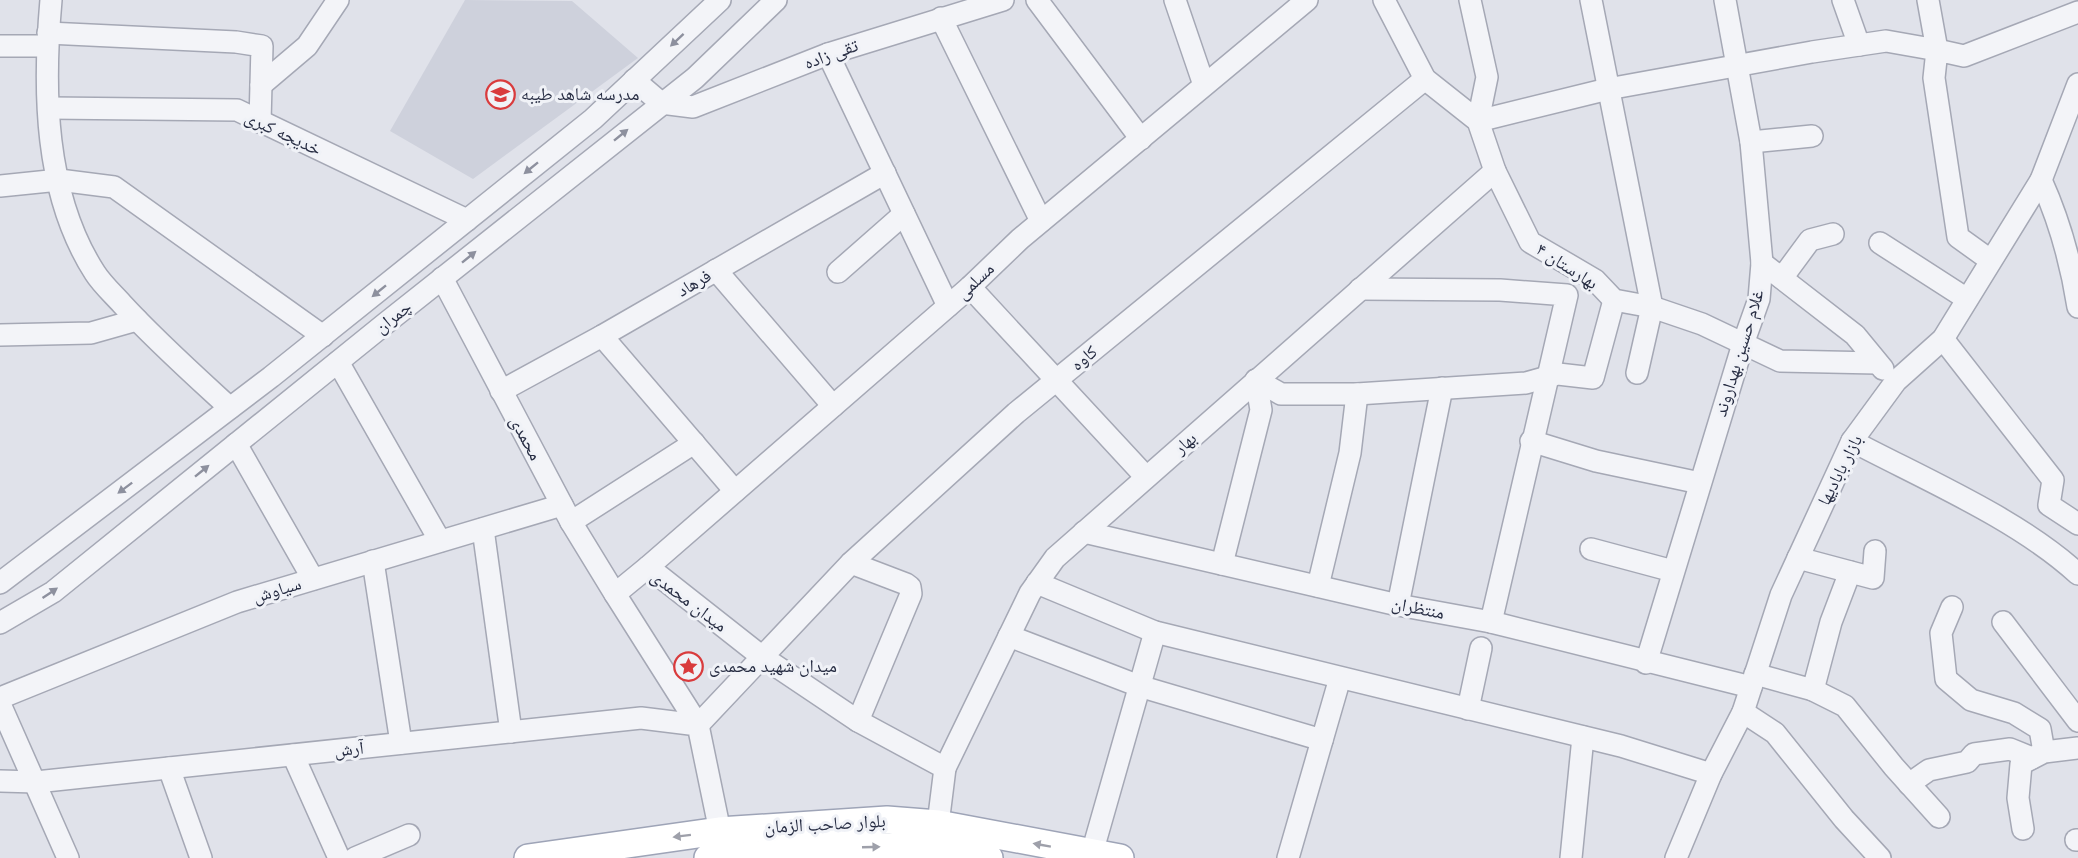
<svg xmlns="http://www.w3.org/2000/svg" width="2078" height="858" font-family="Figtree,'Noto Naskh Arabic',sans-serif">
  <rect width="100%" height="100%" fill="#e0e2ea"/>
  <polygon fill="#ced1dc" points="465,0 572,1 638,58 473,179 390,131"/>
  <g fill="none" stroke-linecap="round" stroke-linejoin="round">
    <defs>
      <g id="minor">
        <path d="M51,0C43,90 44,194 95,273C102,284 113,294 122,304C156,341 193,374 230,408"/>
        <polyline points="1037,0 1141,139"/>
        <polyline points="1175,0 1204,85"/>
        <polyline points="1384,0 1425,79 1478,121 1495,171 1530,242 1595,280 1614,300 1652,307 1702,324 1780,361 1877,363"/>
        <polyline points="1470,0 1487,77 1478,121"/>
        <polyline points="1591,0 1652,307 1637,373"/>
        <polyline points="1843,0 1859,45"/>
        <polyline points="941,18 1041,221"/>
        <polyline points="48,33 236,42 262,46 260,122"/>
        <polyline points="0,46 47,46"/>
        <polyline points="828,54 948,306"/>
        <polyline points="634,80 661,103 693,107 828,54 1003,0"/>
        <polyline points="261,85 307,46 338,0"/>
        <polyline points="49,108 237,110 467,220"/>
        <polyline points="1478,121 1608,89 1812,52 1886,41 1937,50 1928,0"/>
        <polyline points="1751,142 1812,136"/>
        <path d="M2041,180C2060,222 2071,262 2078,307"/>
        <polyline points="0,186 59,180 114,187 323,336"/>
        <polyline points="1880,243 1967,299"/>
        <polyline points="1990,260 1958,237 1934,78 1937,50 1964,56 2078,12"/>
        <polyline points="1762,263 1855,335 1883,369"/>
        <polyline points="716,270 833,406"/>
        <polyline points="838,272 904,214"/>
        <polyline points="442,278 571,522 615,594"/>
        <polyline points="1782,278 1810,240 1833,234"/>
        <polyline points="970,287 1146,477"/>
        <polyline points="1360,289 1500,290 1567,295 1491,622"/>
        <polyline points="0,335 91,333 137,320"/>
        <polyline points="602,336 735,491"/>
        <polyline points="1943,339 2053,480 2049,505 2078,524"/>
        <polyline points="338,362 440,541"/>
        <polyline points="1256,380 1281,394 1357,394 1526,383 1558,374 1593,378 1614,300"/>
        <polyline points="501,391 602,336 885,173"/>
        <polyline points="1531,441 1596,461 1700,483"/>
        <path d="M1852,441C1924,479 2018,519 2078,574"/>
        <polyline points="236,444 313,579"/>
        <polyline points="571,522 694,443"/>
        <polyline points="483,529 511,732"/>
        <polyline points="1084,532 1398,605 1491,622 1751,687"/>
        <polyline points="1591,549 1673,571"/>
        <polyline points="1798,558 1873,578 1875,551"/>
        <polyline points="373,561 401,743"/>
        <polyline points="851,563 906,584 910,587 911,594 858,721"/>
        <polyline points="1222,564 1261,410 1256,380"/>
        <polyline points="648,567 970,287 1020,239 1307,0"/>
        <polyline points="0,583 271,377 593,119 720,0"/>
        <polyline points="1037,583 1155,632 1621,746 1711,774"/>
        <polyline points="1318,586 1350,453 1357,394"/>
        <polyline points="1398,605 1442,388"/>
        <polyline points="1952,607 1941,633 1946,679 1971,700 2014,713 2040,729 2044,752"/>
        <polyline points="2003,622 2078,721"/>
        <polyline points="0,623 53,592 386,323 695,78 776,0"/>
        <polyline points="1009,636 1139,686 1322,740"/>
        <polyline points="1646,663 1743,344 1759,299 1762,263 1751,142 1725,0"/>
        <polyline points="1755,674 1813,690 1831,622 1850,572"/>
        <polyline points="1813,690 1845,706 1894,767 1939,817"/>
        <polyline points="0,698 237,602 562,505"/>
        <polyline points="0,704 68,858"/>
        <polyline points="1468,709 1481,648"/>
        <polyline points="1743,712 1775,733 1844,819 1880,858"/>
        <polyline points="293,755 339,858"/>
        <polyline points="169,768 201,858"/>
        <polyline points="945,768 1030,593 1055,558 1495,171"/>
        <polyline points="0,781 36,782 641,718 698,725 723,846"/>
        <polyline points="1909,784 1929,770 1967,762 1974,754 2010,749 2032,758"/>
        <polyline points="938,824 945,768 858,721 761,656 648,567 615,594 698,725 851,563 1016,413 1425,79"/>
        <polyline points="2023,829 2018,798 2021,764 2044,752 2078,748"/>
        <polyline points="2076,840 2078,840"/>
        <polyline points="1092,853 1155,632"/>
        <polyline points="355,858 409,835"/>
        <polyline points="1288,858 1340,678"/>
        <polyline points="1571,858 1583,737"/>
        <polyline points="1676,858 1711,774 1743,712 1781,595 1852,441 1896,381 1943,339 2041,180 2078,84"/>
      </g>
      <g id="major">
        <polyline points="528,858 719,831 887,820 938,824 1120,858"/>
        <polyline points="708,858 876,847 935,848 989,858"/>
      </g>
    </defs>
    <use href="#minor" stroke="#a5a8b5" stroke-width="24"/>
    <use href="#major" stroke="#9ea4b7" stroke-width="30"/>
    <use href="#minor" stroke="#f3f4f8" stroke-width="21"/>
    <use href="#major" stroke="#fff" stroke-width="27"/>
  </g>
  <defs><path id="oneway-solid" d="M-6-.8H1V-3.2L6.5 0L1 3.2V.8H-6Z" transform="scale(1.5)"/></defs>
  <g fill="#8d909e">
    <use href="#oneway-solid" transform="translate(677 40) rotate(137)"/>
    <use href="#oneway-solid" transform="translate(621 135) rotate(-39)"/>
    <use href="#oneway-solid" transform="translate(531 168) rotate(141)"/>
    <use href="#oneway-solid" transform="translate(469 257) rotate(-39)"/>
    <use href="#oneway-solid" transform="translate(379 291) rotate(141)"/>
    <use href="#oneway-solid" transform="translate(202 471) rotate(-39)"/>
    <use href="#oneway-solid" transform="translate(125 488) rotate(143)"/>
    <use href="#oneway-solid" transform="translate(50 593) rotate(-34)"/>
  </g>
  <g fill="#9ea0aa">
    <use href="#oneway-solid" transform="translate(682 836) rotate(173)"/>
    <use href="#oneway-solid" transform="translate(1042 845) rotate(-170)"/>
    <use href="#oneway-solid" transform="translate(871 847) rotate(-2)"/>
  </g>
  <defs>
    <symbol id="school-ring" viewBox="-11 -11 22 22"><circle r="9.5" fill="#f0f2f7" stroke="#d93b3d" stroke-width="1.5"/><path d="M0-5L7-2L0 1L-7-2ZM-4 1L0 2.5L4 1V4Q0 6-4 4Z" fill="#d93b3d"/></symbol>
    <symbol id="sight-ring" viewBox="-11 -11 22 22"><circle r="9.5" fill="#f0f2f7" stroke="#d93b3d" stroke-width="1.5"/><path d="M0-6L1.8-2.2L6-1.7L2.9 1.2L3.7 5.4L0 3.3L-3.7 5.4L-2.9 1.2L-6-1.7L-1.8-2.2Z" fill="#d93b3d"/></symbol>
  </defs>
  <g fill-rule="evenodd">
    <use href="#school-ring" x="484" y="78" width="33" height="33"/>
    <use href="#sight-ring" x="672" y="650" width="33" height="33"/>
  </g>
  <g text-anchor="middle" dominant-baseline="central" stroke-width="6" stroke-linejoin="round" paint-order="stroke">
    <g font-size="18" fill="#272d43" stroke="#f0f2f7">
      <text transform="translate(831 54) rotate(-20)">تقی زاده</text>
      <text transform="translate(283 133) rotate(25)">خدیجه کبری</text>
      <text transform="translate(1567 266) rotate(33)">بهارستان ۴</text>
      <text transform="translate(975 281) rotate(-43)">مسلمی</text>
      <text transform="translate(694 283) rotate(-30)">فرهاد</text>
      <text transform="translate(393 317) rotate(-38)">چمران</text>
      <text transform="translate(1739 353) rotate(-73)">غلام حسین بهداروند</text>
      <text transform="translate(1084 358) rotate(-39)">کاوه</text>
      <text transform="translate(526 438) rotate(62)">محمدی</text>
      <text transform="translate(1185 443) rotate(-41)">بهار</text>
      <text transform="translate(1840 470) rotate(-63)">بازار بابادیها</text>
      <text transform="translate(277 590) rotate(-17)">سیاوش</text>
      <text transform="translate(689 601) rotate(37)">میدان محمدی</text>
      <text transform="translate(1418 608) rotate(11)">منتظران</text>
      <text transform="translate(349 749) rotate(-6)">آرش</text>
      <text transform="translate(825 824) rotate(-3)">بلوار صاحب الزمان</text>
    </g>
    <g font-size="18" fill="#272d43" stroke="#f0f2f7" text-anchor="start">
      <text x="521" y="94">مدرسه شاهد طیبه</text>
      <text x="709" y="666">میدان شهید محمدی</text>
    </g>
  </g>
</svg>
